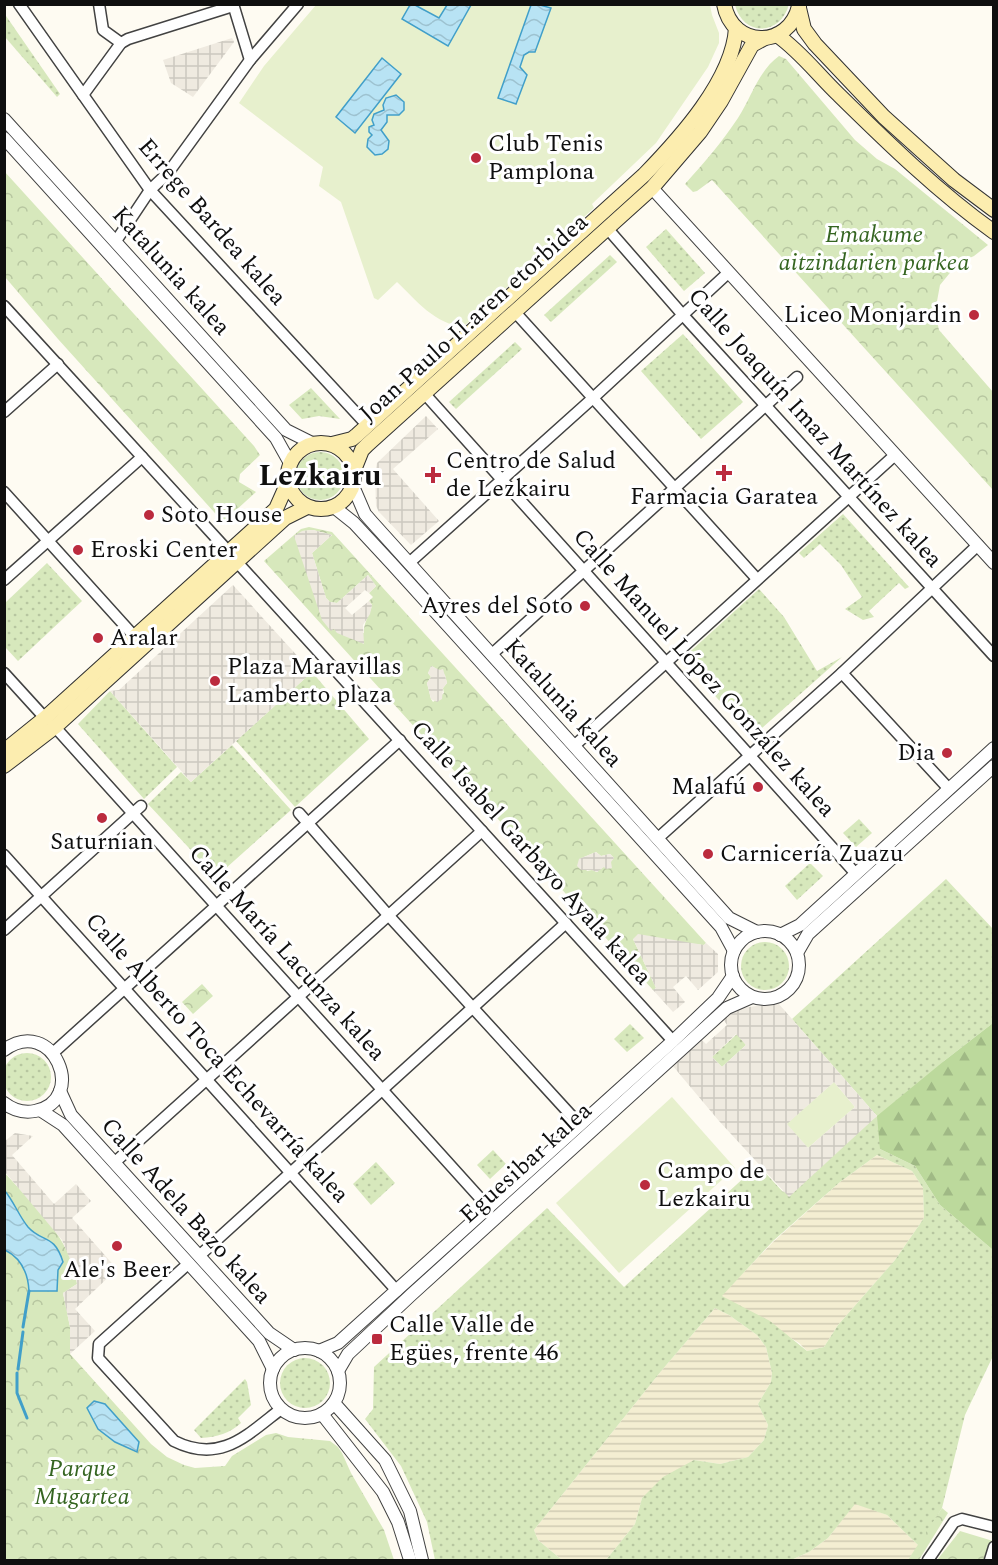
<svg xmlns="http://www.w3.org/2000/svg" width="998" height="1565" font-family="Spectral,serif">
  <defs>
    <pattern id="farmland-rules" width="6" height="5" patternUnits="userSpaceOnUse" patternTransform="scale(1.5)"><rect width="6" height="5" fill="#f4eed2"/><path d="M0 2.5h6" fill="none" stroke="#d0cbb3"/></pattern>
    <pattern id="grass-dots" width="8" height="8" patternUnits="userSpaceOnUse" patternTransform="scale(1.5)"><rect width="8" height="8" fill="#d7e8bc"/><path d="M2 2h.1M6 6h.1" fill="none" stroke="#b7c6a0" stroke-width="1.8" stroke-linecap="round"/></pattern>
    <pattern id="forest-firs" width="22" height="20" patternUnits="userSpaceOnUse" patternTransform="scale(1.5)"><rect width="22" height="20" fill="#bcd99c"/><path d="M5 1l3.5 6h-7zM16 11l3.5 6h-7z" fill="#a0b985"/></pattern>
    <pattern id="park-crowns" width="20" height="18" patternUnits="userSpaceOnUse" patternTransform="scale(1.5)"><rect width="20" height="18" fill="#d7e8bc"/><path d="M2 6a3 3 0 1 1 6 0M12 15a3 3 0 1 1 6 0" fill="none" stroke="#b7c6a0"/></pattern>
    <pattern id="plaza-grid" width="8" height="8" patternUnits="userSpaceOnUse" patternTransform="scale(1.5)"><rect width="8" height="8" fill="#efeae0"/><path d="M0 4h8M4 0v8" fill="none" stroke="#ccc8bf"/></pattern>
    <pattern id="water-waves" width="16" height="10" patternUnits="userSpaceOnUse" patternTransform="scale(1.5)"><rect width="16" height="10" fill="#b8e3f4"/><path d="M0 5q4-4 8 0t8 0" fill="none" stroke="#9dc2d0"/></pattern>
  </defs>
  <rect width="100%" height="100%" fill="#fefbf2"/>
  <g fill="url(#farmland-rules)">
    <polygon points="877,1155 912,1171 923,1188 924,1218 895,1260 838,1325 824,1347 807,1351 799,1343 721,1296 773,1242 840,1182"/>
    <polygon points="715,1308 729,1315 757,1335 766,1347 772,1373 771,1382 758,1404 768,1425 764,1440 748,1457 720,1464 694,1460 642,1498 635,1524 606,1560 562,1560 538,1540 534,1530 662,1370"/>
    <polygon points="855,1503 887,1515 919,1546 908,1560 791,1560 809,1552 828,1538"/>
  </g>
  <g fill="url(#grass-dots)" fill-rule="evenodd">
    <path d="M789,4C781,36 743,37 735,5Z"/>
    <polygon points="4,13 60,94 57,97 5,37"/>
    <polygon points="666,229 705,273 684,291 646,247"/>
    <polygon points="610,255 617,262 551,322 544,315"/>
    <polygon points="683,334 743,402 701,439 641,371"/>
    <polygon points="515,342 522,349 456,409 449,402"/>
    <polygon points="311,388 340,419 319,416 302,419 289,405"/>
    <circle cx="320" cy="476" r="24"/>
    <polygon points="843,514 909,587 905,589 899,583 869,611 874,617 863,620 845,609 862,597 841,565 820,544 804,558 799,553"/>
    <polygon points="47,563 82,601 18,661 5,647 5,603"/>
    <polygon points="759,589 784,617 817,671 842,657 752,737 682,659"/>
    <polygon points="312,672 369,739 295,807 236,741"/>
    <polygon points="110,691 177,767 144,799 78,724"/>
    <polygon points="232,745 291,810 216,877 148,804 181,772 191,782"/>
    <polygon points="859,819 872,833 856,847 843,833"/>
    <polygon points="810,863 823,876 797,900 785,886"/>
    <path d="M946,879L993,929V1023L944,1061L880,1149L915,1166L940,1205L993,1250V1356L965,1415L942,1508L919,1546L887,1515L855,1504L828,1538L809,1552L791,1560H606L635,1524L642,1498L663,1477L694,1460L720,1464L748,1457L764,1440L768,1425L758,1404L771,1382L772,1373L766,1347L757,1335L729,1315L715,1308L662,1370L534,1530L538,1540L562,1560H435L427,1522L401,1466L365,1419L373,1409L374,1367L547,1208L624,1287L758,1165L783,1192L877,1116L792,1019ZM877,1155L912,1171L923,1188L924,1218L895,1260L838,1325L824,1347L807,1351L770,1321L722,1296L773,1241L840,1182Z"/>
    <circle cx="765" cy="966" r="24"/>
    <polygon points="630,1024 644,1038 627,1052 614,1039"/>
    <polygon points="737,1034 746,1045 722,1067 712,1057"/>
    <circle cx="27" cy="1077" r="24"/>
    <polygon points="493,1150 506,1164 490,1179 477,1165"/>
    <polygon points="376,1162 395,1183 371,1205 353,1184"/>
    <circle cx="305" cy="1383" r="25"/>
    <path d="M245,1379L247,1382L251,1405L238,1418L241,1423C230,1433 217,1437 201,1438L194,1430Z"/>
  </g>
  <polygon fill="url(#forest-firs)" points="993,1023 993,1250 940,1205 915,1166 880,1149 877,1116 944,1061"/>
  <g fill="url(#park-crowns)" fill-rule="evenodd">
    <path d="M779,56L786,59L855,140L877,159L895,169L988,245L974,256L958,263L940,285L935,312L939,330L993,392V490L712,180L697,191L693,192L685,184C704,163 722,142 738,118C751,98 759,70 779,56Z"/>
    <polygon points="4,171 254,446 260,455 240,474 239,482 256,492 223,522 58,339 5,277"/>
    <path d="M309,527L332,532L706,943L704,945L633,939L656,988L653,990L264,561L301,529ZM313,530L332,535L312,553L326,598L330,602L337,603L368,575L376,586L369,593L373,597L369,601L372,605C370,615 363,623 364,633L334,629L302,531ZM432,666L445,675L447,683L443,688L444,693L433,702L431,699L427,683L431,677L428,673ZM596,852L601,856L610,854L614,858L597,872L592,870L587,871L579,859Z"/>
    <polygon points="202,984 213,996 193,1014 182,1002"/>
    <path d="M4,1172C34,1206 71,1237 77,1284L63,1293L70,1327V1354L151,1444L167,1457L184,1465L195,1468L225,1466L232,1456L266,1435L276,1433L288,1437L330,1441L338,1447L342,1453L351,1473L384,1530L394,1560H5Z"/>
    <polygon points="942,1508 948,1513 919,1560 908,1560"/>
    <polygon points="960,1531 993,1541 993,1560 937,1560"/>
  </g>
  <g fill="#e7f0cd">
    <path d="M316,5H710L712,15L719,33V43L708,67L656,143L592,204L594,208L464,326C436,326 415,299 397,282L378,300L374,298L341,202L319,186L323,167L239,103L264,66Z"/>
    <polygon points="834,1082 855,1107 808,1148 786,1124"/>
    <polygon points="672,1097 735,1168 619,1273 556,1203"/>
  </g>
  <g fill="url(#plaza-grid)" fill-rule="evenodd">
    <polygon points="232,38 234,42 193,97 171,83 163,60"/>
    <polygon points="426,416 438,429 393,469 439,521 411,545 379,512 376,506 375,472 377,463"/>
    <polygon points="313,530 332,535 312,553 326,598 330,602 337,603 368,575 376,586 369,593 365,590 345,608 352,615 369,601 372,605 370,614 363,625 364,644 337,633 334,629 331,631 322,620 294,536 302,531"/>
    <polygon points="233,585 312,672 191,782 110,691 119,690"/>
    <polygon points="431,666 440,670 443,669 447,683 443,688 442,699 437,702 431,699 427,683 431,677 428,673"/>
    <polygon points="596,852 601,856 610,854 614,858 611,862 612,868 606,869 604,867 597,872 592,870 581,870 577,866 579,859"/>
    <polygon points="638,934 704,945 706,943 718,954 718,972 698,990 686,976 673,987 685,1002 673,1012 653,990 656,988 633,939"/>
    <path d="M778,1003L877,1116L789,1197L719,1121L672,1065L701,1039L706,1044L727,1025L723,1019L734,1009ZM736,1034L746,1045L722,1067L712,1057ZM834,1082L855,1107L808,1148L787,1124Z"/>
    <polygon points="15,1133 33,1136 12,1155 54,1204 76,1184 91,1201 72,1218 117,1269 75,1309 95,1331 70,1354 70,1327 63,1293 77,1284 75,1271 62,1240 5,1172 5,1141"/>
  </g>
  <g fill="url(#water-waves)" stroke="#419fc9" stroke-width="1.5">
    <polygon points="410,5 415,5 439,18 447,5 471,5 448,46 402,19"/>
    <polygon points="531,5 540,5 551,8 535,52 529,52 524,55 520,67 527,75 516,104 498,98"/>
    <polygon points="382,58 401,74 355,133 336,117"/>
    <polygon points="396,95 404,102 404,110 399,115 387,115 387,122 381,130 389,141 388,149 382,154 375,155 367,147 368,139 372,135 369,132 369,127 374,125 372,120 374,114 384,110 383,105 386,98"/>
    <path d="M5,1191C14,1202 19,1216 28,1227C42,1243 54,1233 63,1262L58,1270L57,1291H29C28,1273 21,1258 5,1250Z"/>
    <polygon points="94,1401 105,1404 139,1442 137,1452 115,1442 98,1429 87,1408"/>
  </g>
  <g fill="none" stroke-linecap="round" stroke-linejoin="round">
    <g stroke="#419fc9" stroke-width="3">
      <polyline points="23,1327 29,1291"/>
      <polyline points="18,1369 23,1332"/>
      <polyline points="17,1373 17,1393 27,1418"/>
    </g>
    <defs>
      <g id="minor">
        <polyline points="19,4 150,190 368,426"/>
        <polyline points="99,4 103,30 121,43"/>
        <polyline points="233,4 250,60"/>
        <polyline points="83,95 121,43 128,39 233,6"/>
        <polyline points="607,228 682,314 994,656"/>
        <polyline points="116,241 150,190 168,173 250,60 298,4"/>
        <polyline points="4,306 228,551"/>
        <polyline points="515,312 757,579"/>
        <polyline points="424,393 856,874"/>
        <polyline points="4,412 58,364"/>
        <polyline points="4,492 134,636"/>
        <polyline points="236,561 673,1041"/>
        <polyline points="409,563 593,398 728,273"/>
        <polyline points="4,580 142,457"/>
        <polyline points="491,655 797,377"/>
        <polyline points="4,673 45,718"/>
        <polyline points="842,673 949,789"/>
        <polyline points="55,727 488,1207"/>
        <polyline points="574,746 895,455"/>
        <polyline points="299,813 389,916 579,1124"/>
        <polyline points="657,839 842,673 978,545"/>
        <polyline points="4,855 397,1291"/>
        <polyline points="4,930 141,806"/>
        <polyline points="53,1053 400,740"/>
        <polyline points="114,1163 482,831"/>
        <polyline points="199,1256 566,923"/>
        <path d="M189,1263L99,1344L98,1358L174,1441C220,1464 246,1436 281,1409"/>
        <polyline points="928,1560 954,1522 962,1519 994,1527"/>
        <polyline points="990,1560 994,1547"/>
      </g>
      <g id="tertiary">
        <polyline points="4,119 286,430 312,443"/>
        <polyline points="4,138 276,438 290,463"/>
        <polyline points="652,188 994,563"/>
        <polyline points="353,486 365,514 372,522 729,918 757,932"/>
        <polyline points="334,507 354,523 392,564 721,927 734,951"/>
        <circle cx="765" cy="965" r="34"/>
        <polyline points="780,935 800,925 994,748"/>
        <polyline points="797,953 808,934 994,766"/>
        <path d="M4,1050C53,1014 89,1100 35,1111C24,1113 13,1110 4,1103"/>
        <polyline points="60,1091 71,1115 269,1333 294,1350"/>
        <polyline points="40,1110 63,1125 259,1341 273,1369"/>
        <circle cx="305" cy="1383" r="35"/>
        <polyline points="319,1351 338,1343 673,1041 718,998 733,976"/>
        <polyline points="338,1371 348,1354 411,1295 727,1008 752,997"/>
        <polyline points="334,1403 385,1460 410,1511 422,1560"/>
        <polyline points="322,1414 383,1492 398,1522 410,1560"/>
      </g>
      <g id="secondary">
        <path d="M724,4C732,49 789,49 799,6"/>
        <polyline points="799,8 804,29 815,44 884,117 954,180 994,210"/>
        <path d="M777,35C801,52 818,75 839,95C888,143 938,192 994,232"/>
        <circle cx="321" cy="476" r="33"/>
        <path d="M332,444L352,439L357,435L644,175C679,139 733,80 736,28"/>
        <polyline points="354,470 362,450 367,445 652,188 700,132 721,101 752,45 765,38"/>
        <polyline points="4,751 45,718 276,509 288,482"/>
        <polyline points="4,766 55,727 285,518 307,507"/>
      </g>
    </defs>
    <use href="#minor" stroke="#424242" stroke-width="13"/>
    <use href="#tertiary" stroke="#424242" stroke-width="14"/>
    <use href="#secondary" stroke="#313131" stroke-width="16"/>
    <use href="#minor" stroke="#fff" stroke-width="10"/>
    <use href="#tertiary" stroke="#fff" stroke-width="12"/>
    <use href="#secondary" stroke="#fcedaf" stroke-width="14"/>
  </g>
  <g fill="#bb2b3e" stroke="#fff" stroke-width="2">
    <circle cx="476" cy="158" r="6"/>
    <circle cx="974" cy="315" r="6"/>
    <path d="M721 464h6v6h6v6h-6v6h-6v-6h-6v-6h6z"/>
    <path d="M430 466h6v6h6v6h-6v6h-6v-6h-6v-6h6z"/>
    <circle cx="149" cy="515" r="6"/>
    <circle cx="78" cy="550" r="6"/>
    <circle cx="585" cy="606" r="6"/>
    <circle cx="98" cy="638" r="6"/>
    <circle cx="215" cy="681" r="6"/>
    <circle cx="947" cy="753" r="6"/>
    <circle cx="758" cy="787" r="6"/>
    <circle cx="102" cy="818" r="6"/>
    <circle cx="708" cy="854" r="6"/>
    <circle cx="645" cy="1185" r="6"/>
    <circle cx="117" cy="1246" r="6"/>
    <rect x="371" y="1333" width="12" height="12" rx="3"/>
  </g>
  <g text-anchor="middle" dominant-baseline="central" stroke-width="6" stroke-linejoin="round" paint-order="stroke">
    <g font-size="24" fill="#0f0f0f" stroke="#fff" text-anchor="start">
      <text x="488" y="144">Club Tenis<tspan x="488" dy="28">Pamplona</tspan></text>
      <text x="962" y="315" text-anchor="end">Liceo Monjardin</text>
      <text x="446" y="461">Centro de Salud<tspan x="446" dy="28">de Lezkairu</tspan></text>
      <text x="724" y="497" text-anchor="middle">Farmacia Garatea</text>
      <text x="161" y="515">Soto House</text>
      <text x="90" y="550">Eroski Center</text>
      <text x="573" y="606" text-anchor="end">Ayres del Soto</text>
      <text x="110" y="638">Aralar</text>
      <text x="227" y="667">Plaza Maravillas<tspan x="227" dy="28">Lamberto plaza</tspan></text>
      <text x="935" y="753" text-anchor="end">Dia</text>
      <text x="746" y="787" text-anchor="end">Malafú</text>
      <text x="102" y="842" text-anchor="middle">Saturnian</text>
      <text x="720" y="854">Carnicería Zuazu</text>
      <text x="657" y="1171">Campo de<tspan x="657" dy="28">Lezkairu</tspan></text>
      <text x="117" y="1270" text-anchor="middle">Ale's Beer</text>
      <text x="389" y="1325">Calle Valle de<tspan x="389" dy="28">Egües, frente 46</tspan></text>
    </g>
    <g font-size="24" fill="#0f0f0f" stroke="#fff">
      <text transform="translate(212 222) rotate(49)">Errege Bardea kalea</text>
      <text transform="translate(171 271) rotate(48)">Katalunia kalea</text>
      <text transform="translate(474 318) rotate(-42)">Joan Paulo II.aren etorbidea</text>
      <text transform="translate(815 428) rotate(48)">Calle Joaquín Imaz Martínez kalea</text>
      <text transform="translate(704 673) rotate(48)">Calle Manuel López González kalea</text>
      <text transform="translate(563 703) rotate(48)">Katalunia kalea</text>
      <text transform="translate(531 853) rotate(48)">Calle Isabel Garbayo Ayala kalea</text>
      <text transform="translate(287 953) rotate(48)">Calle María Lacunza kalea</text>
      <text transform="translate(217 1058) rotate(48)">Calle Alberto Toca Echevarría kalea</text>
      <text transform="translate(526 1163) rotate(-42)">Eguesibar kalea</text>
      <text transform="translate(186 1211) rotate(48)">Calle Adela Bazo kalea</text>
    </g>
    <g font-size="24" font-style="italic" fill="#356521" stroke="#fff">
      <text x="874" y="235">Emakume<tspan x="874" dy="28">aitzindarien parkea</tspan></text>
      <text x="82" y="1469">Parque<tspan x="82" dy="28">Mugartea</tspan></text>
    </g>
    <g font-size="30" font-weight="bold" fill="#0f0f0f" stroke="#fff">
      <text x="320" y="476">Lezkairu</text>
    </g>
  </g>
  <rect width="998" height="1565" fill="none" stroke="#0f0f0f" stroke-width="12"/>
</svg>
